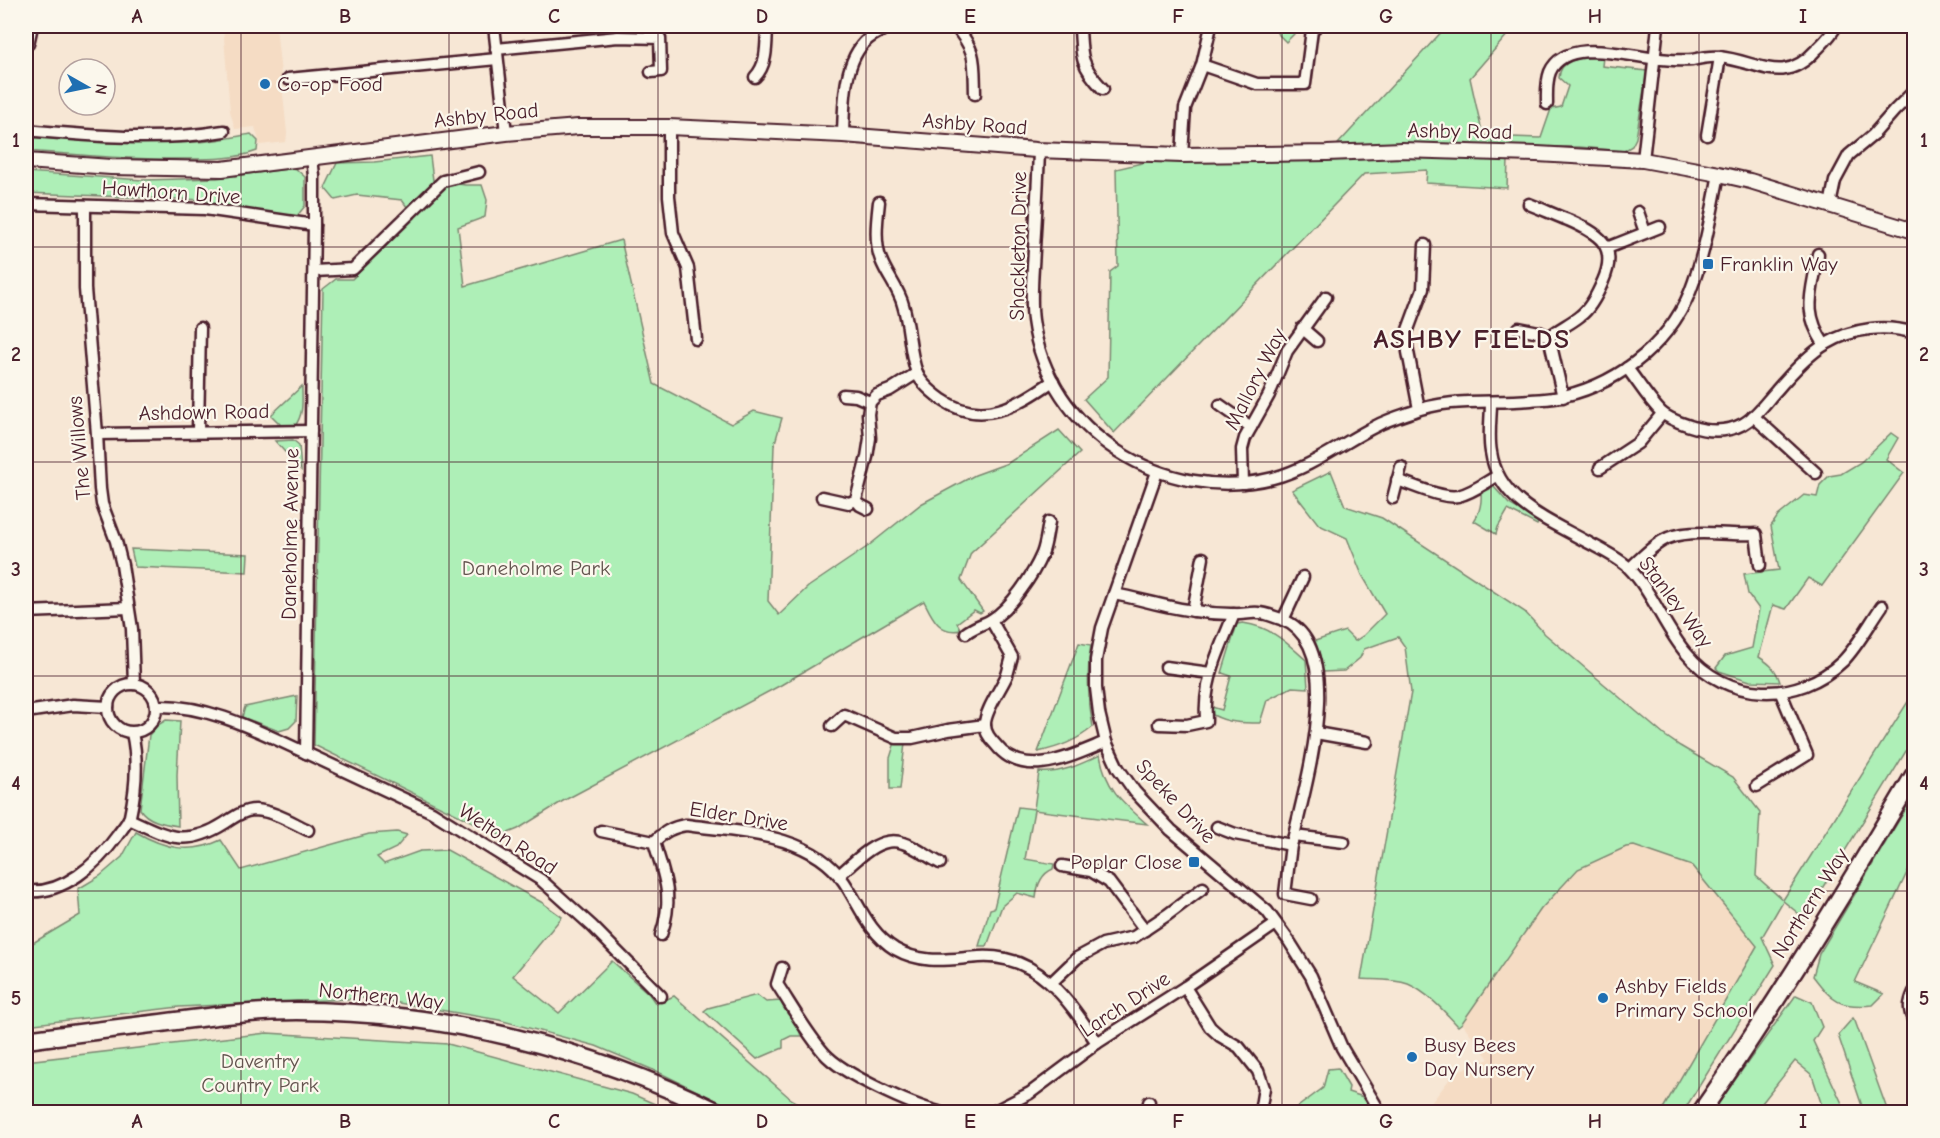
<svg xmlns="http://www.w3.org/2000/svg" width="1940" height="1138" font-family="'Comic Neue',sans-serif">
  <rect width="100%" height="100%" fill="#f7e7d5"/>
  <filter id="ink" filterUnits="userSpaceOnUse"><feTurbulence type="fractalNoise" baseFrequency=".0167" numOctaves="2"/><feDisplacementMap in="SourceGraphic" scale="12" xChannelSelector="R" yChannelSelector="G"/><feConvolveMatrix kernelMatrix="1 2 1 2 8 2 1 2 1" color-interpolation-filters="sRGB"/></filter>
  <g filter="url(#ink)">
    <g fill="#f5dcc4">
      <polygon points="223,26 276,26 287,133 286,142 260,145 255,127 235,129 230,111"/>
      <polygon points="1634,846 1692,866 1757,946 1661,1112 1424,1112 1455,1072 1489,1059 1462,1023 1541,909 1578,869 1626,847"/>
    </g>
    <g fill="#aeefb7" stroke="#7c8771" stroke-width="1.5">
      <polygon points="1262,26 1302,26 1286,42 1277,33 1277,28"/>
      <path d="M1447,26H1515L1470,78L1483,136L1541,138L1551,109L1561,107L1568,86L1559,78C1560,56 1587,58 1603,57L1602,66L1647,71L1636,138L1632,146L1624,151L1579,147L1338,144Z"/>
      <path d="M251,134L258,141L257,151C236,159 210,159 188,159C133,160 80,155 26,151V137C82,141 139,145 196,142C214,141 233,137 251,134Z"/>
      <path d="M430,156L433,180L465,185H482L487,200L485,217L458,227L465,286L621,240L654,384L731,424L754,411L782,418L774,446L768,601L779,615L808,587L867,547L921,504L975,475L1008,463L1059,430L1080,453L971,553L961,580L983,611L980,613L974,610L957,623L961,630C939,635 932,617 924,601L922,602L781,685L563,801L518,829L501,836L314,745L323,289L336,279H352L415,218L402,200L357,195L335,200L325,188L337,163L374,162Z"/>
      <polygon points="1380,157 1508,160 1507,188 1426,183 1427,170 1364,174 1114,433 1084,399 1108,377 1110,272 1118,266 1116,169 1146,162"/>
      <polygon points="295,168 305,177 305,206 297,216 236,210 205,200 26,193 26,172 143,180 217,178"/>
      <path d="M302,386C302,401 304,414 295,426L283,427L271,415Z"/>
      <path d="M1891,433L1898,438L1886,459L1904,473L1822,586L1808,578L1786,609L1773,605L1759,657C1770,664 1776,669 1780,682L1750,681L1719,671L1716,668L1725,656L1752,648L1759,609L1748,594L1744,574L1779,570L1771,526L1778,516L1804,495L1817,497L1820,485L1829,476L1841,474L1861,462Z"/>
      <polygon points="293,440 299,445 301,470 275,441"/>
      <path d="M1331,471L1345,506L1382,518L1525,612L1545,634L1664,735L1680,746L1733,777L1760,812L1756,876L1783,900L1914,692V738L1804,918L1783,901L1762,937L1775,965L1683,1112H1661L1757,946L1692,866L1634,846L1626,847L1578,869L1541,909L1462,1023L1458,1026C1444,1011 1427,992 1408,984C1394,979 1376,980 1361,979L1411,692L1405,647L1398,637L1364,649L1360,658L1344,671L1323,672L1319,652L1315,641L1345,631L1355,641L1364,635L1385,614L1362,575L1347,538L1319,525L1292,490Z"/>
      <path d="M1494,487L1509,504L1539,521L1537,525L1508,510L1498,527L1496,534L1474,521C1480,512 1482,504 1481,493Z"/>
      <polygon points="131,549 248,554 247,572 135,567"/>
      <path d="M1243,623C1271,627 1285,641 1306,660L1308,688L1292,687L1267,700L1260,723C1243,723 1228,723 1213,715L1212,707L1222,710L1231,676L1222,673L1237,624Z"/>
      <path d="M1079,643L1091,645C1086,674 1088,699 1093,727C1076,741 1060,747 1038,752Z"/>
      <polygon points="297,696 296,721 289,728 279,731 242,717 245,707"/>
      <path d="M166,720L180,721L177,775L178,826C165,824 147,821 140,809L149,735L158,725Z"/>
      <polygon points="895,742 905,743 900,789 890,789 890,758"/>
      <path d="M1100,755C1106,789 1122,802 1147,824L1034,810L1025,859L1054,864L1053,869C1041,874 1037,885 1036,898L1017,893L1002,906L987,946H979L990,909L994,908L1018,807L1034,809L1039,772C1061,774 1081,764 1100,755Z"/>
      <path d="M1914,795V858L1855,982L1884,994L1873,1005C1839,1008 1833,1002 1813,976L1819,954Z"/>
      <path d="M136,832C164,848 190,855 221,840L241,870L369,834L397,832L407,835L396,848L377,857L384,864L420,851L447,850L541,902L562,917L513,976L559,1013L612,961L649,994L656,1004L674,996L791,1099L814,1112H740L658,1072L596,1046L499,1020L369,998L179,1007L26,1025V947L80,915L78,889L100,876L122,857Z"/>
      <path d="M757,995L766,1002L781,1001C786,1019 797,1017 801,1036H791L783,1040V1048L757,1059L704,1011L708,1008Z"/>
      <polygon points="1796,995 1812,1002 1822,1027 1813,1041 1846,1112 1824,1112 1812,1075 1795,1061 1755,1112 1712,1112"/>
      <polygon points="1853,1018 1855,1021 1888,1112 1864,1112 1838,1035"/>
      <polygon points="267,1033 448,1044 632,1094 673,1112 26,1112 26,1061"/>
      <polygon points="1338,1068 1349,1087 1348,1092 1363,1097 1374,1112 1291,1112 1323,1088 1328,1069"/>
    </g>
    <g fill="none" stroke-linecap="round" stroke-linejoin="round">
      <defs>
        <g id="street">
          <polyline points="494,26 506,133"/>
          <path d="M955,26C977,52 974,60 975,94"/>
          <path d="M1080,26C1081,57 1081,66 1103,89"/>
          <polyline points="28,44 32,26"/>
          <polyline points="496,49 618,37 660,38 661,71 651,72"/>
          <polyline points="1202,65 1257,84 1305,84 1312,30 1317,26"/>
          <path d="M755,77C768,64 766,43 767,26"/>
          <polyline points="288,79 497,59"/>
          <path d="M1547,104C1547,94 1546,82 1550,72C1566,36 1630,57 1660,59C1671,60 1681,61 1692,60C1701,58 1710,56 1719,57C1758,61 1783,87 1816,50C1824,42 1831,36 1836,26"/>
          <polyline points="669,127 669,196 673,233 688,268 696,339"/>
          <path d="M26,130C92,136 158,142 224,131"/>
          <path d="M843,135C844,105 843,60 868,39C875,33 885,29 893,26"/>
          <polyline points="1707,135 1720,57"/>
          <path d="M1039,150C1038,183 1036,216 1034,249C1033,272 1030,297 1033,320C1048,433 1165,505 1273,478C1311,468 1342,443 1376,426C1387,420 1400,416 1412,412C1450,397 1492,404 1531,400C1542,399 1554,399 1564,396C1623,382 1675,339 1694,281C1706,247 1712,209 1719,174"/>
          <polyline points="1182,155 1185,108 1202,65 1211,26"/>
          <polyline points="1643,160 1658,26"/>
          <path d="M879,202C877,220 874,243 881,260C887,276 899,289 903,305C910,327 909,352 917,373C920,382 933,393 941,399C982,428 1018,405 1053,381"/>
          <polyline points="26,204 205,209 314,225"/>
          <path d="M1529,204C1542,209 1555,215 1568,220C1598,233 1619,245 1603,281C1598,293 1591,308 1580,316C1570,324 1560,328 1549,337L1563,397"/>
          <polyline points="1830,205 1835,181 1849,155 1873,135 1894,111 1914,91"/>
          <polyline points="85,206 85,289 97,434 100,489 102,504 116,541 122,565 132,629 134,684"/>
          <polyline points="1638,212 1645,232"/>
          <polyline points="1607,248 1660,227"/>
          <path d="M1818,254C1813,292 1801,309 1824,344"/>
          <polyline points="314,271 353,269 443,181 479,172"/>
          <polyline points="1302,328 1317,341"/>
          <polyline points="1519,328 1539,332 1549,337"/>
          <path d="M1627,368C1638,382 1648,399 1661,412C1668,419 1681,423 1690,426C1708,432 1726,433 1743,424C1756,417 1766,402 1776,391C1788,377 1810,353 1826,344C1853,328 1885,324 1914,333"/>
          <polyline points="843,395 856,396 870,402"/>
          <path d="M1491,402C1491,418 1488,436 1491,452C1498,502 1550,521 1589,543C1602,550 1617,557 1628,567C1652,591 1664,627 1686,653C1726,702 1797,705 1843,661C1857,647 1870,623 1882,606"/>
          <polyline points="1220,405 1251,427"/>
          <polyline points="1419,409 1408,352 1406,335 1423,289 1425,245"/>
          <polyline points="1753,416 1816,473"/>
          <polyline points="198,431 200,328"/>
          <polyline points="97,434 311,431"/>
          <polyline points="1600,468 1638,443 1662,414"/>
          <polyline points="1157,472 1102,628 1096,660 1096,688 1099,713 1106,742 1118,768 1135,792 1171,830 1267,911 1289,941 1311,976 1342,1048 1380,1112"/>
          <path d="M1397,480C1413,485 1442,499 1458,496C1472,493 1485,483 1497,476"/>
          <polyline points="1243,483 1242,449 1245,438 1269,395 1287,351 1326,297"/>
          <polyline points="822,497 849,503 856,500 867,457 870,438 868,414 870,402 877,395 890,390 917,373"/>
          <polyline points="1393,498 1401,467"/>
          <polyline points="856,500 860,505 868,509"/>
          <path d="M1630,568C1640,559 1650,548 1662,541C1685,527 1729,536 1756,534L1760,565"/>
          <path d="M1114,594C1141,599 1168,608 1195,611C1207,613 1219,614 1231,614C1241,615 1250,612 1259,613C1266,613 1274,617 1281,619C1349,644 1305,785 1294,836L1291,845L1285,894L1311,899"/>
          <polyline points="1193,611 1203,558"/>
          <polyline points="26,612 128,608"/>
          <path d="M991,620L1012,657C1010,663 1009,669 1007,675C1002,687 984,712 985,725C985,732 991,740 996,745C1024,781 1073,755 1106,742"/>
          <polyline points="1283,620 1303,577"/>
          <path d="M966,633C975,626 982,625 991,620C1011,608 1033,575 1042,554C1046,544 1047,532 1049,522"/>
          <polyline points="1166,667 1210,673"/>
          <circle cx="132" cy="708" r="24"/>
          <path d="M156,706C208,704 260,732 306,753L314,225V176L312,157"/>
          <polyline points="26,712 73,705 108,707"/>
          <path d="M1159,724L1187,725L1206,721C1203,680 1219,651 1234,614"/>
          <polyline points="832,726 844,715 896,738 912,738 948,730 985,725"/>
          <polyline points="1316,733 1367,742"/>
          <polyline points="306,753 432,812 541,880 592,926 661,996"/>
          <polyline points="1757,786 1807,755 1781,693"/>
          <path d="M129,819C168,837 186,848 225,823C234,817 244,810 255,810C274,811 291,822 308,830"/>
          <polyline points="1217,827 1235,834 1291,845"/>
          <path d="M601,831L654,842C665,879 674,896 661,935"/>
          <polyline points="1294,836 1344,842"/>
          <path d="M654,842C664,832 672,827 686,825C738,832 811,833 844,882C860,906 869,933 895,949C923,965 949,959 979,957C1038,953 1069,1001 1097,1043"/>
          <polyline points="1062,866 1091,871 1109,882 1145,930"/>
          <path d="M839,875C856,861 879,834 903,843C916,847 928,857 940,863"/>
          <path d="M26,891C63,895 97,864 117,836C121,830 128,823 130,816C136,789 138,759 132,733"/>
          <path d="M782,968L777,984C792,1007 806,1032 824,1053C842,1074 911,1105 939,1112"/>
          <polyline points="1051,983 1077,958 1103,944 1134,937 1167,915 1203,888"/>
          <polyline points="1185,987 1210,1027 1220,1036 1239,1047 1258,1071 1264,1088 1260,1112"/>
          <path d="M1914,992C1909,1003 1908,1010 1914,1021"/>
          <polyline points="993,1112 1030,1093 1097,1043 1185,987 1276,924"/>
          <polyline points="1148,1112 1149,1102"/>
        </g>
        <polyline id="secondary" points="26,161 111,167 222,169 506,133 578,127 669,127 843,135 1036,150 1182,155 1327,153 1402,150 1537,154 1643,160 1719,174 1750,181 1914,231"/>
        <g id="primary">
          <path d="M26,1040C71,1034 116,1028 161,1023C206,1017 251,1011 297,1011C442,1011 589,1048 718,1112"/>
          <path d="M1701,1112C1777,1003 1846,890 1914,775"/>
        </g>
      </defs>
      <use href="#street" stroke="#4a1f2b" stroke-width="15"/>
      <use href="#secondary" stroke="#4a1f2b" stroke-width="18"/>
      <use href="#primary" stroke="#4a1f2b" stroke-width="21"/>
      <use href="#street" stroke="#fbf7ec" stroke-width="10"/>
      <use href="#secondary" stroke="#fbf7ec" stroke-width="14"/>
      <use href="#primary" stroke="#fbf7ec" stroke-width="16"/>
    </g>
  </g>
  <path fill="none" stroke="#4a1f2b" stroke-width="1.5" stroke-opacity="0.55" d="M241,26V1112M449,26V1112M658,26V1112M866,26V1112M1074,26V1112M1282,26V1112M1491,26V1112M1699,26V1112M26,247H1914M26,462H1914M26,676H1914M26,891H1914"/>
  <g fill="#1f6fb2" stroke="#fbf7ec" stroke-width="2">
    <circle cx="265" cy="84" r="6"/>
    <rect x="1702" y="258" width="12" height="12" rx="3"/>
    <rect x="1188" y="856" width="12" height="12" rx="3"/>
    <circle cx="1603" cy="998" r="6"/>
    <circle cx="1412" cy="1057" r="6"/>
  </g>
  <g text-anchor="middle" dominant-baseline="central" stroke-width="4.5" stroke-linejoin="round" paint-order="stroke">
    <g font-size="21" fill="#4a1f2b" stroke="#fbf7ec" text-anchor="start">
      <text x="277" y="84">Co-op Food</text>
      <text x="1720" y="264">Franklin Way</text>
      <text x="1182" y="862" text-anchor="end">Poplar Close</text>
      <text x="1615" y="986">Ashby Fields<tspan x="1615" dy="24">Primary School</tspan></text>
      <text x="1424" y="1045">Busy Bees<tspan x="1424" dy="24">Day Nursery</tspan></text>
    </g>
    <g font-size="21" fill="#4a1f2b" stroke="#fbf7ec">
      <text transform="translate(486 115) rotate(-6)">Ashby Road</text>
      <text transform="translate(975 124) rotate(4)">Ashby Road</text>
      <text transform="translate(1460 131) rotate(1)">Ashby Road</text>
      <text transform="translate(171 192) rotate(4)">Hawthorn Drive</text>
      <text transform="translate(1018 246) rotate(-89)">Shackleton Drive</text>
      <text transform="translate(1255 379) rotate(-63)">Mallory Way</text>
      <text transform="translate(204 412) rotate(-1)">Ashdown Road</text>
      <text transform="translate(79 448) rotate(-95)">The Willows</text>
      <text transform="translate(290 534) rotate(-89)">Daneholme Avenue</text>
      <text transform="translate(1676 602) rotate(53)">Stanley Way</text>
      <text transform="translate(1176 801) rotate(47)">Speke Drive</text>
      <text transform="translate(739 816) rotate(9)">Elder Drive</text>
      <text transform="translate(508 839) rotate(33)">Welton Road</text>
      <text transform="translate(1810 903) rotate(-58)">Northern Way</text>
      <text transform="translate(381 996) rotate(6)">Northern Way</text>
      <text transform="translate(1125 1004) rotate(-33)">Larch Drive</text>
    </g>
    <g font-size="21" fill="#63534e" stroke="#fbf7ec">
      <text x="536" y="568">Daneholme Park</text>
      <text x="260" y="1061">Daventry<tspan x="260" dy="24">Country Park</tspan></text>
    </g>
    <g font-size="27" font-weight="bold" letter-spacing="1.5" fill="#4a1f2b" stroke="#fbf7ec">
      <text x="1472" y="339">ASHBY FIELDS</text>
    </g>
  </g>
  <rect width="1940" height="1138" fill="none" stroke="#fbf7ec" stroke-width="66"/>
  <g transform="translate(87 87) rotate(99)"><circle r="28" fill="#fbf7ec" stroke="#b4a19f" stroke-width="1.5"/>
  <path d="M0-4.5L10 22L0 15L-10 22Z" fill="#1f6fb2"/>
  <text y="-9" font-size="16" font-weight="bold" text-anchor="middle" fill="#4a1f2b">N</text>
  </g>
  <rect x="33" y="33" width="1874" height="1072" fill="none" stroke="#4a1f2b" stroke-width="2"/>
  <g font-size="20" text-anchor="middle" font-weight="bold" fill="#4a1f2b">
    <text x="137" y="23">A</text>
    <text x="345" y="23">B</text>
    <text x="554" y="23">C</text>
    <text x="762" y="23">D</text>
    <text x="970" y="23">E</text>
    <text x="1178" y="23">F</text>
    <text x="1386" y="23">G</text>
    <text x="1595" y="23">H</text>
    <text x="1803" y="23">I</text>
    <text x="16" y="147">1</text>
    <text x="1924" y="147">1</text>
    <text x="16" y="361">2</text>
    <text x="1924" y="361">2</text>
    <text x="16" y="576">3</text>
    <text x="1924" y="576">3</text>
    <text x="16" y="790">4</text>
    <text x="1924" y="790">4</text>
    <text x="16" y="1005">5</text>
    <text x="1924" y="1005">5</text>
    <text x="137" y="1128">A</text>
    <text x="345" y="1128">B</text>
    <text x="554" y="1128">C</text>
    <text x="762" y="1128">D</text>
    <text x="970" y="1128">E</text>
    <text x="1178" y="1128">F</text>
    <text x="1386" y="1128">G</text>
    <text x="1595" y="1128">H</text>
    <text x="1803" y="1128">I</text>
  </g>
</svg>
